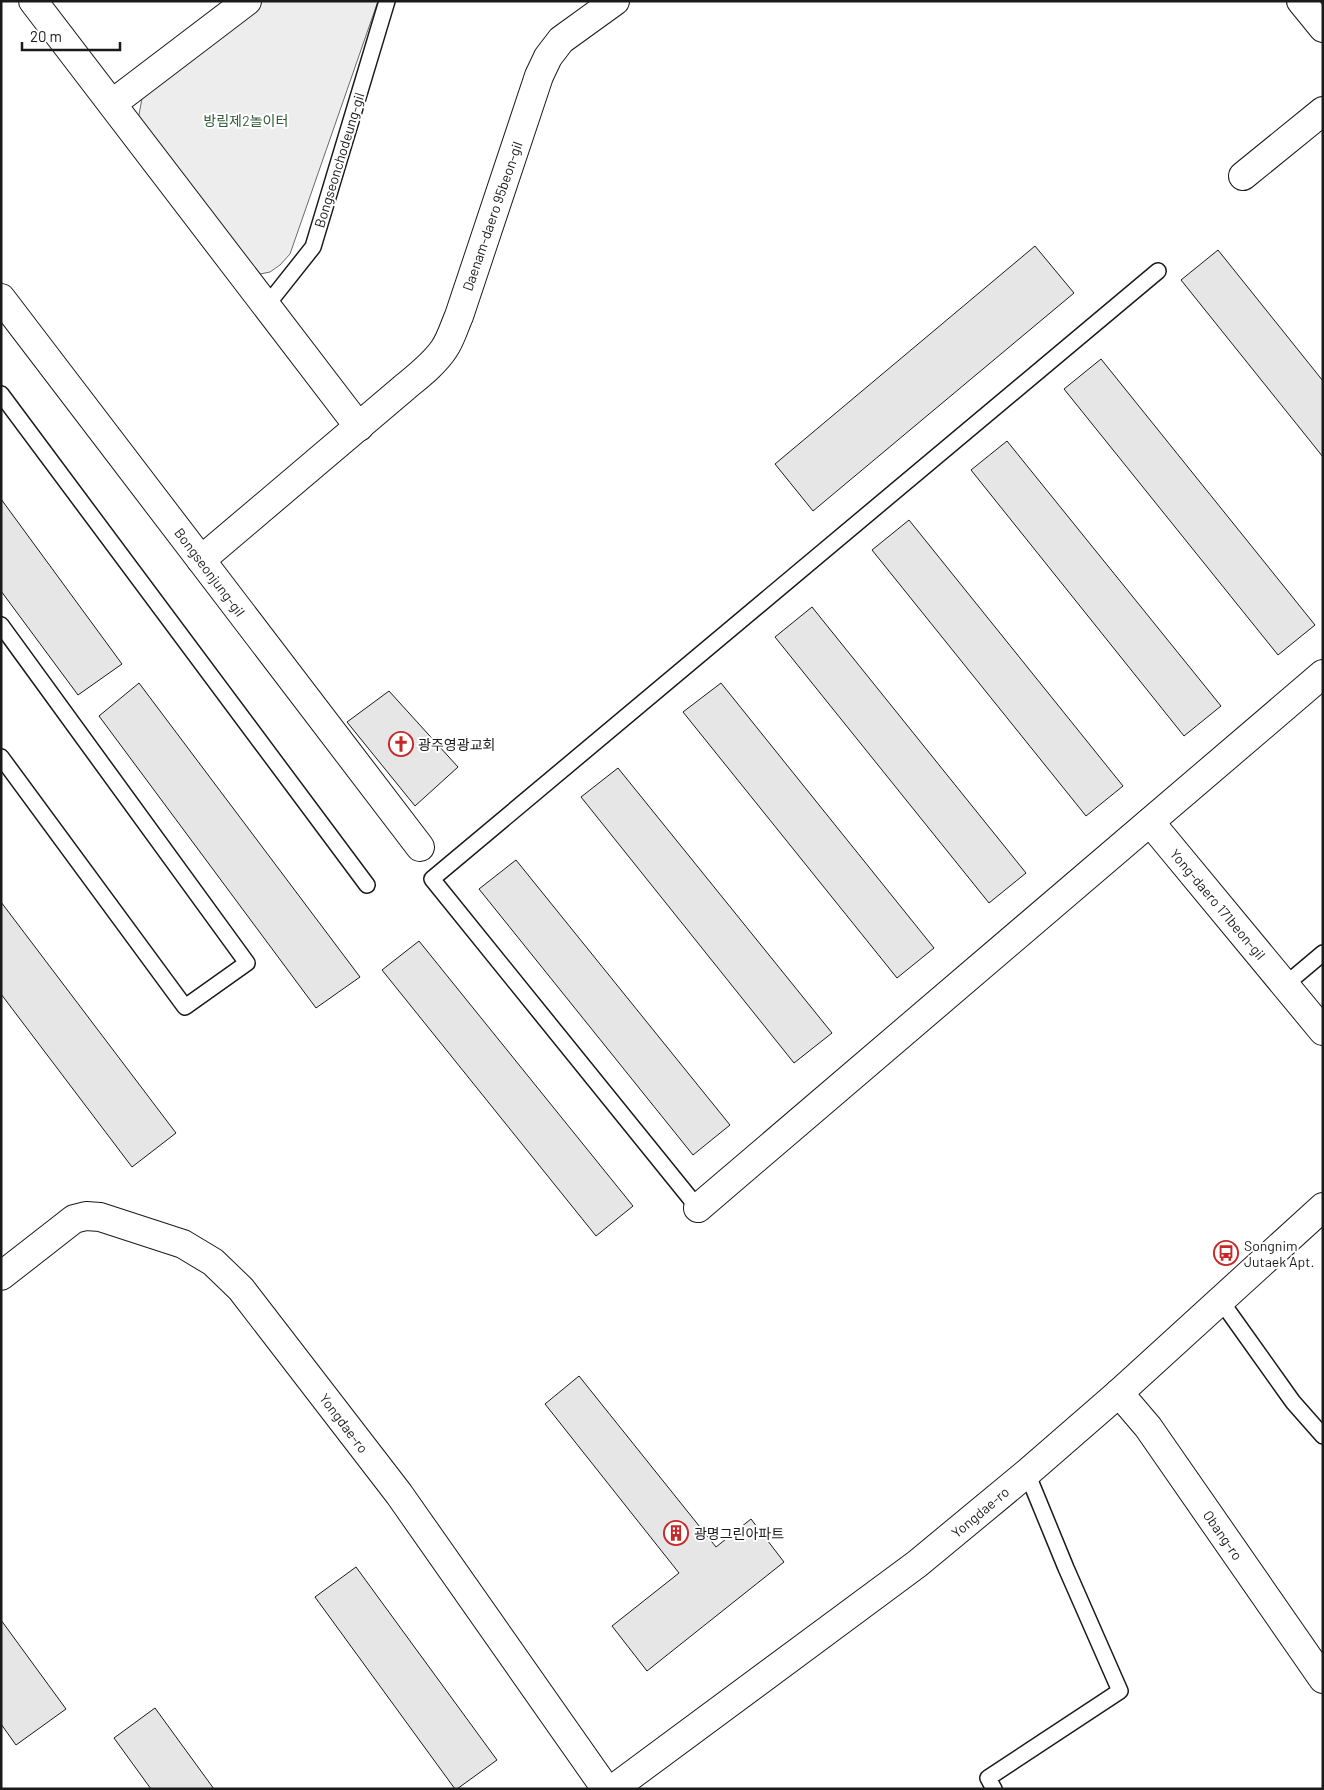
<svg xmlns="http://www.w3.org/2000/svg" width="1324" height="1790" font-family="Barlow,'Noto Sans KR',sans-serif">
  <rect width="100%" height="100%" fill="#fff"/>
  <polygon fill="#ededed" stroke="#6a6a6a" points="259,1 378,1 290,254 280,265 270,272 260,274 138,120 143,93"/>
  <g fill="#e6e6e6" stroke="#1a1a1a">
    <polygon points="1035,246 1074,293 813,511 775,464"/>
    <polygon points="1218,250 1323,381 1323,457 1181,280"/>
    <polygon points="1101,359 1315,625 1278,655 1064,389"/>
    <polygon points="1007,441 1221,706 1184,736 971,470"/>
    <polygon points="1,499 122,664 78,695 1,591"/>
    <polygon points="909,520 1123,786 1086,816 872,550"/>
    <polygon points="812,607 1026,873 989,903 775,637"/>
    <polygon points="139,683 360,977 316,1008 99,716"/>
    <polygon points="721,683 934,948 897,978 683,712"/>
    <polygon points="389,691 458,767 415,806 347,722"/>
    <polygon points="618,768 832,1033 794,1063 581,797"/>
    <polygon points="516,860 730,1125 693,1155 479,889"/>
    <polygon points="1,902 176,1133 132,1167 1,994"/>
    <polygon points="419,941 633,1206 596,1236 382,970"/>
    <polygon points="579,1376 716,1547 751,1519 784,1562 647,1671 612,1626 679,1573 545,1404"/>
    <polygon points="356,1567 497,1760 457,1789 455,1789 315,1597"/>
    <polygon points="1,1620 66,1709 16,1745 1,1724"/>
    <polygon points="155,1708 214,1789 151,1789 114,1738"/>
  </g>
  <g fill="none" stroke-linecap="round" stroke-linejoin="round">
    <defs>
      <g id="service">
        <polyline points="267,305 313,247 387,1"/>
        <polyline points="1,394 367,885"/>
        <polyline points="1,625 247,963 185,1007 1,757"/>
        <polyline points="1285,985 1323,953"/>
        <polyline points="698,1208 432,879 1158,271"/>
        <polyline points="1221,1301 1293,1402 1323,1436"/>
        <polyline points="994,1789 988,1778 1120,1691 1066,1568 1027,1473"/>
      </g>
      <g id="minor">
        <polyline points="33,1 359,427"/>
        <polyline points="1301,1 1323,28"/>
        <polyline points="113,103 247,1"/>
        <polyline points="1243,176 1323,111"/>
        <polyline points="1,298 420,847"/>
        <path d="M201,560L405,387C418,376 434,364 444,349C451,339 454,327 459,316L539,76L548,57L561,40L615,1"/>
        <polyline points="1150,822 1323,1031"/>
        <polyline points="698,1208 1323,674"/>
        <polyline points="1,1276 74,1219 86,1216 100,1217 183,1244 213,1262 241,1289 399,1494 606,1789"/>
        <polyline points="1119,1393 1148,1427 1323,1679"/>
      </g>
      <polyline id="tertiary" points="613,1789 917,1564 1027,1473 1119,1393 1323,1207"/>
    </defs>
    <use href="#service" stroke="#1a1a1a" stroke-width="18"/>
    <use href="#minor" stroke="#1a1a1a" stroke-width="30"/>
    <use href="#tertiary" stroke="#1a1a1a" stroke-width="30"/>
    <use href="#service" stroke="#fff" stroke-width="15"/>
    <use href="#minor" stroke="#fff" stroke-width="28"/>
    <use href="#tertiary" stroke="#fff" stroke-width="28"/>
  </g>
  <defs>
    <symbol id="church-ring" viewBox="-11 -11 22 22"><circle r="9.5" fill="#fff" stroke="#c62828" stroke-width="1.5"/><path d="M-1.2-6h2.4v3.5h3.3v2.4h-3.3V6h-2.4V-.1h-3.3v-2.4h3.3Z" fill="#c62828"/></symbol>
    <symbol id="bus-ring" viewBox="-11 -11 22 22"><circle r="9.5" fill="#fff" stroke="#c62828" stroke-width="1.5"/><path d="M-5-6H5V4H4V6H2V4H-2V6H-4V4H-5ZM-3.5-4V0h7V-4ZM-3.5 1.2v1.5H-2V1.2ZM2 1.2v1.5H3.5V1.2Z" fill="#c62828"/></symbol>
    <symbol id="building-ring" viewBox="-11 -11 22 22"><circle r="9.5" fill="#fff" stroke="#c62828" stroke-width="1.5"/><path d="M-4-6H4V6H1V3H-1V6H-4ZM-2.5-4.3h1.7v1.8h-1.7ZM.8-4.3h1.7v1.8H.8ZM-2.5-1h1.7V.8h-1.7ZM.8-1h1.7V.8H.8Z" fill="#c62828"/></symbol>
  </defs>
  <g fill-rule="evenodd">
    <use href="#church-ring" x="387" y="730" width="28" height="28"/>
    <use href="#bus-ring" x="1212" y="1239" width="28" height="28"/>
    <use href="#building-ring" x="662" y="1519" width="28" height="28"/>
  </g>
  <g text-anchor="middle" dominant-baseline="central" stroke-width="4" stroke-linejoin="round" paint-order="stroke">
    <g font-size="14" fill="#2b5a34" stroke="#fff">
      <text x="246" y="120">방림제2놀이터</text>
    </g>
    <g font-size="14" fill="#1a1a1a" stroke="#fff">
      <text transform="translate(339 160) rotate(-73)">Bongseonchodeung-gil</text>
      <text transform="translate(492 216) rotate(-71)">Daenam-daero 95beon-gil</text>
      <text transform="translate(210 572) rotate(53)">Bongseonjung-gil</text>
      <text transform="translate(1218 904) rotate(50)">Yong-daero 171beon-gil</text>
      <text transform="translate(344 1423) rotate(53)">Yongdae-ro</text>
      <text transform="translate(980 1512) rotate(-40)">Yongdae-ro</text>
      <text transform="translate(1223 1535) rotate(55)">Obang-ro</text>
    </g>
    <g font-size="14" fill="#1a1a1a" stroke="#fff" text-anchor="start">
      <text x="418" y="744">광주영광교회</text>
      <text x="1244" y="1245">Songnim<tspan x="1244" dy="16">Jutaek Apt.</tspan></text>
      <text x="694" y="1533">광명그린아파트</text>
    </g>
  </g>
  <rect width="1324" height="1790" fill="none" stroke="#1a1a1a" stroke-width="5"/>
  <path d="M22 42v8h98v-8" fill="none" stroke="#1a1a1a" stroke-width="2.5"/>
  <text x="30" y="42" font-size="15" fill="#1a1a1a" stroke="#ffffff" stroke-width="4" paint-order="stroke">20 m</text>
</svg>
